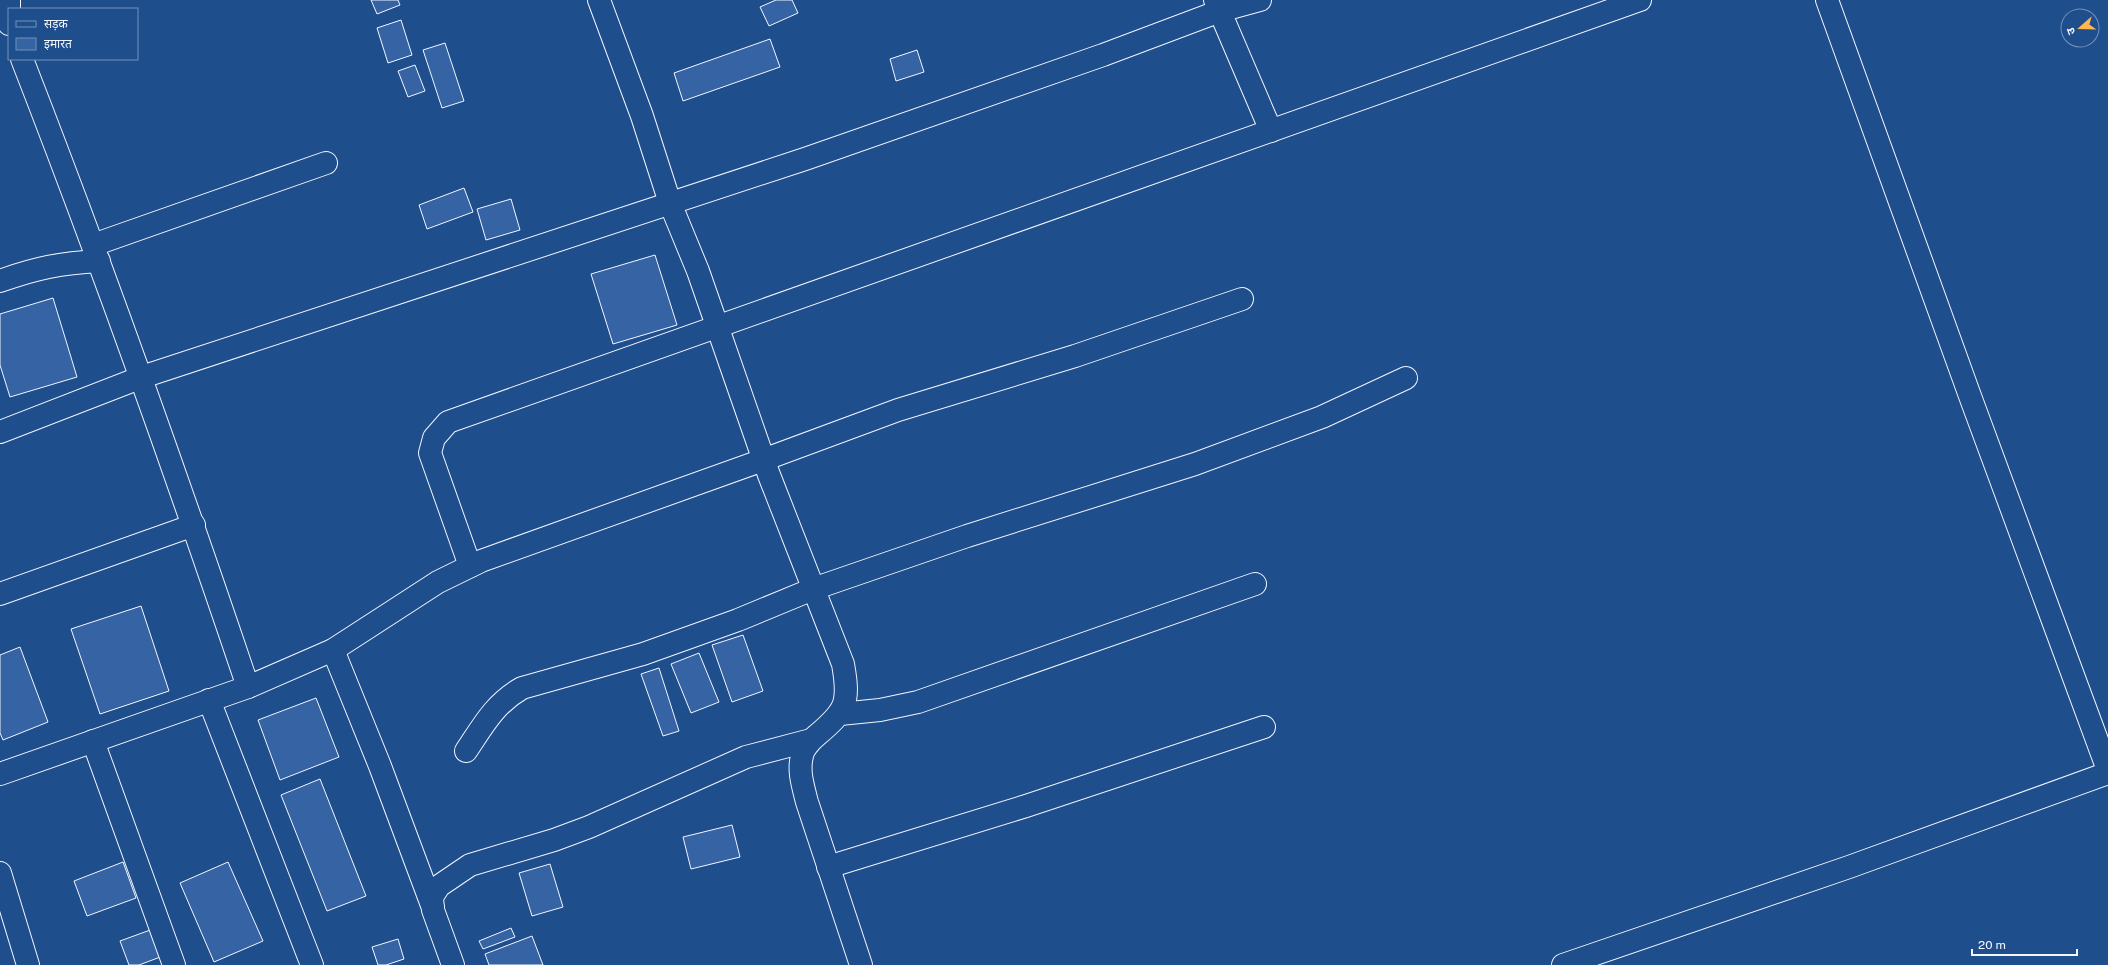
<svg xmlns="http://www.w3.org/2000/svg" width="2108" height="965" font-family="'Public Sans','Noto Sans Devanagari',sans-serif">
  <rect width="100%" height="100%" fill="#1f4e8c"/>
  <g fill="#3563a3" stroke="#f2f6ff">
    <polygon points="371,0 398,0 400,5 377,14"/>
    <polygon points="776,0 792,0 798,13 769,26 760,7"/>
    <polygon points="401,20 412,55 388,63 377,28"/>
    <polygon points="770,39 780,67 683,101 674,73"/>
    <polygon points="445,43 464,101 442,108 423,50"/>
    <polygon points="917,50 924,72 896,81 890,59"/>
    <polygon points="415,65 425,91 408,97 398,71"/>
    <polygon points="464,188 473,212 427,229 419,205"/>
    <polygon points="511,199 520,230 486,240 477,209"/>
    <polygon points="655,255 677,325 613,344 591,274"/>
    <polygon points="53,298 77,377 10,397 0,365 0,314"/>
    <polygon points="141,606 169,691 100,714 71,629"/>
    <polygon points="743,635 763,691 732,702 712,645"/>
    <polygon points="20,647 48,722 3,740 0,733 0,655"/>
    <polygon points="699,653 719,702 691,713 671,664"/>
    <polygon points="659,668 679,731 663,736 641,674"/>
    <polygon points="316,698 339,757 280,780 258,720"/>
    <polygon points="320,779 366,896 327,911 281,795"/>
    <polygon points="732,825 740,857 691,869 683,837"/>
    <polygon points="123,862 136,898 87,916 74,881"/>
    <polygon points="228,862 263,941 214,962 180,883"/>
    <polygon points="550,864 563,907 532,916 519,873"/>
    <polygon points="511,928 515,937 483,949 479,941"/>
    <polygon points="153,929 163,956 139,965 129,965 120,941"/>
    <polygon points="532,936 543,965 489,965 485,954"/>
    <polygon points="398,939 404,959 386,965 378,965 372,947"/>
  </g>
  <g fill="none" stroke-linecap="round" stroke-linejoin="round">
    <defs>
      <g id="minor">
        <polyline points="9,0 9,24"/>
        <path d="M599,0L642,116L670,203L698,271L769,475L843,664C850,703 846,711 816,736C811,740 803,749 802,756C798,771 803,786 807,802L861,965"/>
        <polyline points="1215,0 1271,131"/>
        <polyline points="1827,0 1970,396 2108,770"/>
        <path d="M22,59C103,267 177,476 248,687"/>
        <polyline points="93,245 326,163"/>
        <path d="M0,281C36,268 61,263 99,261"/>
        <polyline points="0,432 142,377 805,159 1103,55 1220,11 1260,0"/>
        <polyline points="470,566 430,453 434,438 448,422 1640,0"/>
        <polyline points="0,594 194,525"/>
        <polyline points="333,650 380,766 433,908"/>
        <polyline points="209,700 312,965"/>
        <polyline points="840,714 880,710 918,702 1255,584"/>
        <polyline points="93,741 174,965"/>
        <path d="M466,751C483,726 494,704 522,688L643,654L738,620L813,589L967,536L1195,464L1322,417L1406,378"/>
        <polyline points="0,774 248,687 333,650 438,582 481,561 763,460 898,410 1075,356 1242,299"/>
        <polyline points="828,867 1026,806 1264,727"/>
        <polyline points="0,873 28,965"/>
        <polyline points="453,965 433,910 432,897 439,886 470,865 554,840 589,827 746,757 811,740"/>
        <polyline points="1563,965 1849,867 2108,773"/>
      </g>
    </defs>
    <use href="#minor" stroke="#f2f6ff" stroke-width="24"/>
    <use href="#minor" stroke="#1f4e8c" stroke-width="22"/>
  </g>
  <rect x="8" y="8" width="130" height="52" fill="#1f4e8c" stroke="#7391ba"/>
  <rect x="16" y="21" width="20" height="6" fill="#1f4e8c" stroke="#7391ba"/>
  <text x="44" y="28" font-size="12" fill="#f2f6ff">सड़क</text>
  <rect x="16" y="38" width="20" height="12" fill="#3563a3" stroke="#7391ba"/>
  <text x="44" y="48" font-size="12" fill="#f2f6ff">इमारत</text>
  <g transform="translate(2080 28) rotate(250)"><circle r="19" fill="#1f4e8c" stroke="#7391ba"/>
  <path d="M0-3L7 15L0 10L-7 15Z" fill="#ffb74d"/>
  <text y="-6" font-size="11" font-weight="bold" text-anchor="middle" fill="#f2f6ff">उ</text>
  </g>
  <path d="M1972 949v6h105v-6" fill="none" stroke="#f2f6ff" stroke-width="2"/>
  <text x="1978" y="949" font-size="12" fill="#f2f6ff" stroke="#1f4e8c" stroke-width="3" paint-order="stroke">20 m</text>
</svg>
